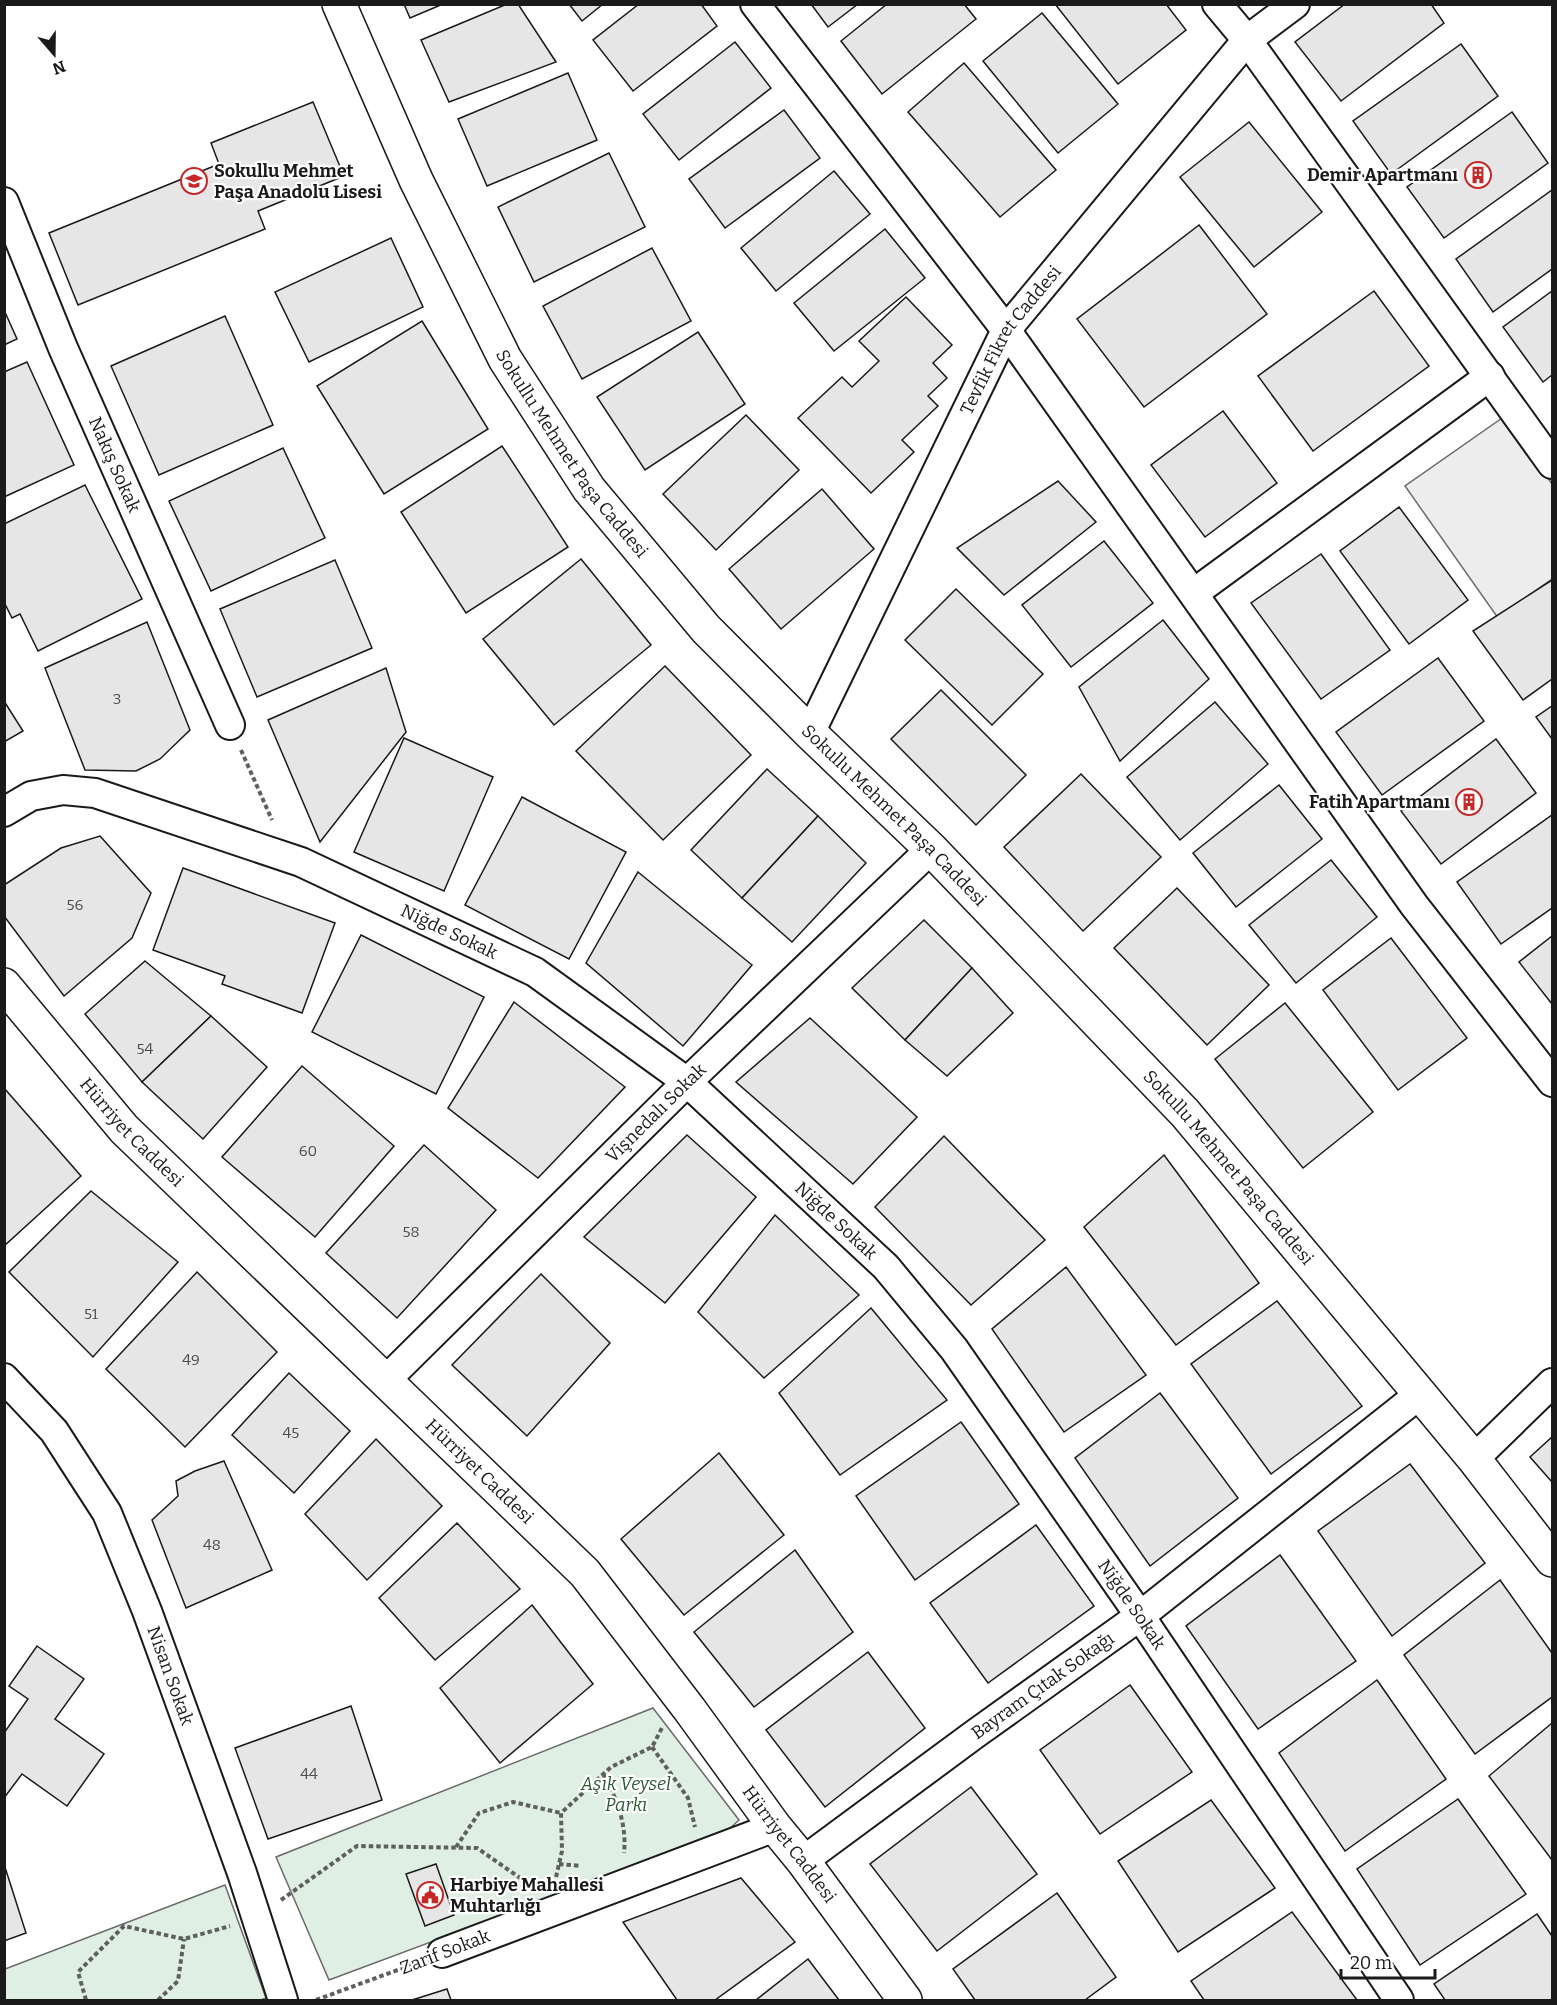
<svg xmlns="http://www.w3.org/2000/svg" width="1557" height="2005" font-family="Bitter,serif">
  <rect width="100%" height="100%" fill="#fff"/>
  <g fill="#e0efe3" stroke="#6a6a6a" stroke-width="1.5">
    <polygon points="653,1708 739,1820 726,1832 329,1980 276,1857"/>
    <polygon points="225,1885 266,1998 261,2000 5,2000 5,1969"/>
  </g>
  <polygon fill="#ededed" stroke="#6a6a6a" stroke-width="1.5" points="1505,416 1552,484 1552,579 1498,618 1405,486"/>
  <g fill="#e6e6e6" stroke="#1a1a1a" stroke-width="1.5">
    <polygon points="404,4 443,4 410,18"/>
    <polygon points="507,4 518,4 556,62 449,102 421,40"/>
    <polygon points="569,4 603,4 582,21"/>
    <polygon points="639,4 701,4 717,26 633,91 593,40"/>
    <polygon points="811,4 858,4 828,27"/>
    <polygon points="887,4 964,4 976,19 882,94 841,41"/>
    <polygon points="1055,4 1166,4 1186,30 1118,84"/>
    <polygon points="1345,4 1431,4 1444,23 1341,101 1295,42"/>
    <polygon points="1042,13 1118,104 1058,153 983,61"/>
    <polygon points="735,42 771,88 679,160 643,114"/>
    <polygon points="1461,44 1498,96 1391,174 1353,121"/>
    <polygon points="964,63 1056,170 1000,217 908,112"/>
    <polygon points="568,73 597,140 487,186 458,119"/>
    <polygon points="313,102 344,176 258,211 265,229 78,305 49,233 219,164 211,143"/>
    <polygon points="784,110 820,158 725,228 689,179"/>
    <polygon points="1512,112 1548,163 1444,238 1407,187"/>
    <polygon points="1249,122 1322,212 1254,267 1180,177"/>
    <polygon points="609,153 645,227 534,282 498,207"/>
    <polygon points="834,171 870,214 776,291 741,248"/>
    <polygon points="1552,190 1552,269 1493,312 1456,259"/>
    <polygon points="1199,225 1267,314 1144,407 1077,319"/>
    <polygon points="885,229 925,278 834,351 794,303"/>
    <polygon points="391,238 423,307 309,362 275,292"/>
    <polygon points="652,248 691,321 582,379 543,306"/>
    <polygon points="1374,291 1429,366 1313,451 1258,376"/>
    <polygon points="1552,291 1552,375 1543,382 1503,327"/>
    <polygon points="906,297 952,345 933,363 947,378 928,396 938,406 902,440 914,452 871,493 798,418 842,377 852,387 879,361 859,341"/>
    <polygon points="4,310 17,339 4,345"/>
    <polygon points="225,316 273,425 159,475 111,366"/>
    <polygon points="422,321 488,429 384,494 317,386"/>
    <polygon points="698,332 745,404 645,470 597,397"/>
    <polygon points="27,362 74,465 4,497 4,372"/>
    <polygon points="1223,411 1277,483 1205,537 1151,465"/>
    <polygon points="746,415 799,470 716,550 663,494"/>
    <polygon points="502,446 568,547 466,613 401,512"/>
    <polygon points="283,448 325,538 211,591 169,501"/>
    <polygon points="1058,481 1096,522 1004,595 957,548"/>
    <polygon points="85,485 142,599 38,651 20,614 12,618 4,602 4,524"/>
    <polygon points="822,489 874,549 781,629 729,569"/>
    <polygon points="1399,507 1468,600 1409,644 1340,551"/>
    <polygon points="1104,541 1153,603 1071,667 1022,605"/>
    <polygon points="1321,554 1390,650 1321,699 1251,603"/>
    <polygon points="581,559 651,645 554,725 483,639"/>
    <polygon points="335,560 372,648 257,697 220,609"/>
    <polygon points="1552,580 1552,679 1523,700 1473,631"/>
    <polygon points="956,589 1043,674 992,725 905,640"/>
    <polygon points="1163,620 1209,679 1120,761 1079,687"/>
    <polygon points="147,622 190,730 160,759 136,771 85,770 45,668"/>
    <polygon points="1438,658 1484,721 1382,795 1336,732"/>
    <polygon points="665,666 751,755 663,840 576,751"/>
    <polygon points="386,668 406,732 320,842 268,720"/>
    <polygon points="941,690 1026,775 976,825 891,739"/>
    <polygon points="4,701 23,731 4,742"/>
    <polygon points="1215,702 1268,764 1180,840 1127,777"/>
    <polygon points="1552,706 1552,739 1536,717"/>
    <polygon points="404,738 493,777 444,891 354,852"/>
    <polygon points="1496,739 1536,793 1441,864 1401,811"/>
    <polygon points="767,769 818,816 742,898 691,850"/>
    <polygon points="1081,774 1161,857 1083,931 1004,847"/>
    <polygon points="1279,785 1322,839 1236,907 1193,853"/>
    <polygon points="522,797 626,852 569,959 465,905"/>
    <polygon points="1552,815 1552,908 1501,944 1457,882"/>
    <polygon points="818,816 866,863 792,942 742,898"/>
    <polygon points="100,836 151,893 132,938 64,996 4,916 4,885 61,848"/>
    <polygon points="1331,860 1377,917 1296,983 1249,925"/>
    <polygon points="183,868 335,923 302,1013 222,984 225,976 153,950"/>
    <polygon points="638,872 752,965 683,1046 586,963"/>
    <polygon points="1177,888 1269,985 1207,1045 1114,948"/>
    <polygon points="924,920 972,968 905,1040 852,988"/>
    <polygon points="361,935 484,997 436,1094 312,1032"/>
    <polygon points="1552,936 1552,1004 1519,962"/>
    <polygon points="1391,938 1467,1038 1398,1090 1323,990"/>
    <polygon points="145,961 211,1016 142,1082 85,1014"/>
    <polygon points="972,968 1013,1013 947,1076 905,1040"/>
    <polygon points="514,1002 625,1087 538,1178 448,1108"/>
    <polygon points="1285,1003 1373,1112 1303,1168 1215,1059"/>
    <polygon points="211,1016 267,1067 203,1139 142,1082"/>
    <polygon points="810,1018 917,1117 853,1184 736,1082"/>
    <polygon points="302,1066 394,1146 315,1237 222,1157"/>
    <polygon points="4,1088 81,1176 4,1246"/>
    <polygon points="687,1135 756,1197 665,1303 584,1237"/>
    <polygon points="944,1136 1045,1240 971,1305 875,1207"/>
    <polygon points="424,1145 496,1210 397,1318 326,1253"/>
    <polygon points="1164,1155 1259,1283 1176,1345 1084,1227"/>
    <polygon points="91,1191 178,1262 93,1357 9,1272"/>
    <polygon points="775,1215 859,1295 764,1378 698,1312"/>
    <polygon points="1066,1267 1146,1375 1064,1432 992,1329"/>
    <polygon points="197,1272 277,1352 185,1447 106,1369"/>
    <polygon points="541,1274 610,1343 527,1436 452,1365"/>
    <polygon points="1277,1301 1362,1406 1271,1474 1191,1364"/>
    <polygon points="871,1308 947,1400 840,1475 779,1393"/>
    <polygon points="289,1373 350,1431 294,1493 232,1435"/>
    <polygon points="1160,1393 1238,1498 1150,1566 1075,1458"/>
    <polygon points="961,1422 1019,1504 915,1580 856,1496"/>
    <polygon points="1552,1437 1552,1482 1530,1457"/>
    <polygon points="376,1439 442,1506 367,1580 305,1514"/>
    <polygon points="719,1453 784,1535 684,1615 621,1539"/>
    <polygon points="224,1461 272,1570 186,1608 152,1520 178,1496 176,1481 195,1471"/>
    <polygon points="1410,1464 1485,1563 1392,1636 1318,1531"/>
    <polygon points="457,1523 520,1589 435,1660 379,1598"/>
    <polygon points="1036,1525 1094,1606 988,1683 930,1603"/>
    <polygon points="795,1550 853,1632 754,1707 694,1632"/>
    <polygon points="1280,1555 1356,1661 1258,1729 1186,1626"/>
    <polygon points="1500,1580 1552,1653 1552,1697 1475,1754 1404,1655"/>
    <polygon points="532,1605 593,1684 500,1763 440,1688"/>
    <polygon points="37,1646 84,1679 55,1719 104,1754 67,1806 22,1774 4,1798 4,1733 28,1699 9,1686"/>
    <polygon points="868,1652 925,1728 825,1807 766,1730"/>
    <polygon points="1377,1680 1446,1779 1345,1851 1279,1753"/>
    <polygon points="1130,1685 1192,1772 1100,1834 1040,1750"/>
    <polygon points="351,1706 382,1800 268,1839 235,1748"/>
    <polygon points="1552,1723 1552,1860 1489,1776"/>
    <polygon points="971,1787 1037,1874 937,1951 870,1864"/>
    <polygon points="1458,1799 1526,1894 1420,1965 1357,1869"/>
    <polygon points="1211,1800 1275,1888 1178,1952 1118,1861"/>
    <polygon points="4,1864 26,1933 4,1941"/>
    <polygon points="436,1864 454,1915 425,1926 406,1874"/>
    <polygon points="741,1878 795,1942 715,2000 677,2000 623,1922"/>
    <polygon points="1057,1893 1116,1977 1085,2000 975,2000 953,1969"/>
    <polygon points="1292,1912 1357,2000 1204,2000 1191,1981"/>
    <polygon points="1537,1914 1552,1936 1552,2000 1445,2000 1434,1984"/>
    <polygon points="808,1959 839,2000 756,2000"/>
    <polygon points="447,1989 451,2000 412,2000"/>
  </g>
  <g fill="none" stroke-linecap="round" stroke-linejoin="round">
    <defs>
      <g id="street">
        <polyline points="755,4 1006,330 1414,905 1552,1082"/>
        <polyline points="1217,4 1247,40 1552,464"/>
        <path id="s1" d="M4,202L63,348L230,725"/>
        <polyline points="1194,593 1490,376"/>
        <path id="s2" d="M810,733L1006,330L1247,40L1295,4"/>
        <path id="s3" d="M4,812L31,796L63,790L95,793L301,862L535,972L687,1082L886,1267L954,1349L1140,1616L1399,2000"/>
        <path id="s4" d="M4,1378L54,1431L107,1513L147,1611L242,1873L283,2000"/>
        <path id="s5" d="M385,1381L687,1082L931,849"/>
        <polyline points="1474,1459 1552,1383"/>
        <path id="s6" d="M803,1861L975,1734L1140,1616L1420,1394"/>
        <polyline points="442,1953 775,1827"/>
      </g>
      <g id="secondary">
        <path id="s7" d="M339,4L416,180L505,359L589,489L706,629L810,733L931,849L1185,1113L1420,1394L1474,1459L1552,1560"/>
        <path id="s8" d="M4,985L124,1129L585,1573L690,1710L775,1827L803,1861L905,2000"/>
      </g>
    </defs>
    <use href="#street" stroke="#1a1a1a" stroke-width="32"/>
    <use href="#secondary" stroke="#1a1a1a" stroke-width="36"/>
    <g stroke="#5f5f5f" stroke-width="4" stroke-dasharray="4.5 3" stroke-linecap="butt">
      <polyline points="241,750 272,820"/>
      <polyline points="652,1747 688,1798 695,1827"/>
      <path d="M603,1774C617,1798 627,1825 624,1853"/>
      <polyline points="456,1847 479,1813 513,1802 561,1813"/>
      <polyline points="559,1864 581,1866"/>
      <polyline points="556,1877 562,1851 561,1813 611,1767 652,1747 663,1726"/>
      <polyline points="281,1900 357,1846 477,1848 526,1882 539,1882"/>
      <polyline points="86,2000 78,1972 124,1926 184,1939 230,1926"/>
      <polyline points="158,2000 178,1981 184,1939"/>
      <polyline points="316,2000 414,1964"/>
    </g>
    <use href="#street" stroke="#fff" stroke-width="28"/>
    <use href="#secondary" stroke="#fff" stroke-width="33"/>
  </g>
  <defs>
    <symbol id="building-ring" viewBox="-11 -11 22 22"><circle r="9.5" fill="#fff" stroke="#c62828" stroke-width="1.5"/><path d="M-4-6H4V6H1V3H-1V6H-4ZM-2.5-4.3h1.7v1.8h-1.7ZM.8-4.3h1.7v1.8H.8ZM-2.5-1h1.7V.8h-1.7ZM.8-1h1.7V.8H.8Z" fill="#c62828"/></symbol>
    <symbol id="school-ring" viewBox="-11 -11 22 22"><circle r="9.5" fill="#fff" stroke="#c62828" stroke-width="1.5"/><path d="M0-5L7-2L0 1L-7-2ZM-4 1L0 2.5L4 1V4Q0 6-4 4Z" fill="#c62828"/></symbol>
    <symbol id="civic-ring" viewBox="-11 -11 22 22"><circle r="9.5" fill="#fff" stroke="#c62828" stroke-width="1.5"/><path d="M-.6-6.5H3V-4.5H.6V-3L4-1V1h2V6H-6V1h2V-1L-.6-3ZM-1.2 2.5V6h2.4V2.5Z" fill="#c62828"/></symbol>
  </defs>
  <g fill-rule="evenodd">
    <use href="#building-ring" x="1463" y="160" width="30" height="30"/>
    <use href="#school-ring" x="179" y="166" width="30" height="30"/>
    <use href="#building-ring" x="1454" y="787" width="30" height="30"/>
    <use href="#civic-ring" x="415" y="1880" width="30" height="30"/>
  </g>
  <g text-anchor="middle" dominant-baseline="central" stroke-width="4.5" stroke-linejoin="round" paint-order="stroke">
    <g font-size="15" fill="#4d4d4d">
      <text x="117" y="699">3</text>
      <text x="75" y="905">56</text>
      <text x="145" y="1049">54</text>
      <text x="308" y="1151">60</text>
      <text x="411" y="1232">58</text>
      <text x="91" y="1314">51</text>
      <text x="191" y="1360">49</text>
      <text x="291" y="1433">45</text>
      <text x="212" y="1545">48</text>
      <text x="309" y="1774">44</text>
    </g>
    <g font-size="18" font-weight="bold" fill="#1a1a1a" stroke="#fff" text-anchor="start">
      <text x="214" y="171">Sokullu Mehmet<tspan x="214" dy="21">Paşa Anadolu Lisesi</tspan></text>
      <text x="1458" y="175" text-anchor="end">Demir Apartmanı</text>
      <text x="1450" y="802" text-anchor="end">Fatih Apartmanı</text>
      <text x="450" y="1885">Harbiye Mahallesi<tspan x="450" dy="21">Muhtarlığı</tspan></text>
    </g>
    <g font-size="18" fill="#1a1a1a" stroke="#fff">
      <text stroke="none"><textPath href="#s2" startOffset="442">Tevfik Fikret Caddesi</textPath></text>
      <text stroke="none"><textPath href="#s7" startOffset="508">Sokullu Mehmet Paşa Caddesi</textPath></text>
      <text stroke="none"><textPath href="#s1" startOffset="285">Nakış Sokak</textPath></text>
      <text stroke="none"><textPath href="#s7" startOffset="994">Sokullu Mehmet Paşa Caddesi</textPath></text>
      <text stroke="none"><textPath href="#s3" startOffset="477">Niğde Sokak</textPath></text>
      <text stroke="none"><textPath href="#s5" startOffset="381">Vişnedalı Sokak</textPath></text>
      <text stroke="none"><textPath href="#s8" startOffset="195">Hürriyet Caddesi</textPath></text>
      <text stroke="none"><textPath href="#s7" startOffset="1480">Sokullu Mehmet Paşa Caddesi</textPath></text>
      <text stroke="none"><textPath href="#s3" startOffset="963">Niğde Sokak</textPath></text>
      <text stroke="none"><textPath href="#s8" startOffset="681">Hürriyet Caddesi</textPath></text>
      <text stroke="none"><textPath href="#s3" startOffset="1449">Niğde Sokak</textPath></text>
      <text stroke="none"><textPath href="#s4" startOffset="345">Nisan Sokak</textPath></text>
      <text stroke="none"><textPath href="#s6" startOffset="297">Bayram Çıtak Sokağı</textPath></text>
      <text stroke="none"><textPath href="#s8" startOffset="1167">Hürriyet Caddesi</textPath></text>
      <text transform="translate(445 1952) rotate(-21)">Zarif Sokak</text>
    </g>
    <g font-size="18" font-style="italic" fill="#2b5a34" stroke="#fff">
      <text x="626" y="1784">Aşık Veysel<tspan x="626" dy="21">Parkı</tspan></text>
    </g>
  </g>
  <rect width="1557" height="2005" fill="none" stroke="#1a1a1a" stroke-width="12"/>
  <g transform="translate(54 54) rotate(160)" stroke="#ffffff" stroke-width="4.5" paint-order="stroke">
  <path d="M0-4.5L10 22L0 15L-10 22Z" fill="#1a1a1a"/>
  <text y="-9" font-size="16" font-weight="bold" text-anchor="middle" fill="#1a1a1a">N</text>
  </g>
  <path d="M1341 1969v9h94v-9" fill="none" stroke="#1a1a1a" stroke-width="3"/>
  <text x="1350" y="1969" font-size="18" fill="#1a1a1a" stroke="#ffffff" stroke-width="4.5" paint-order="stroke">20 m</text>
</svg>
